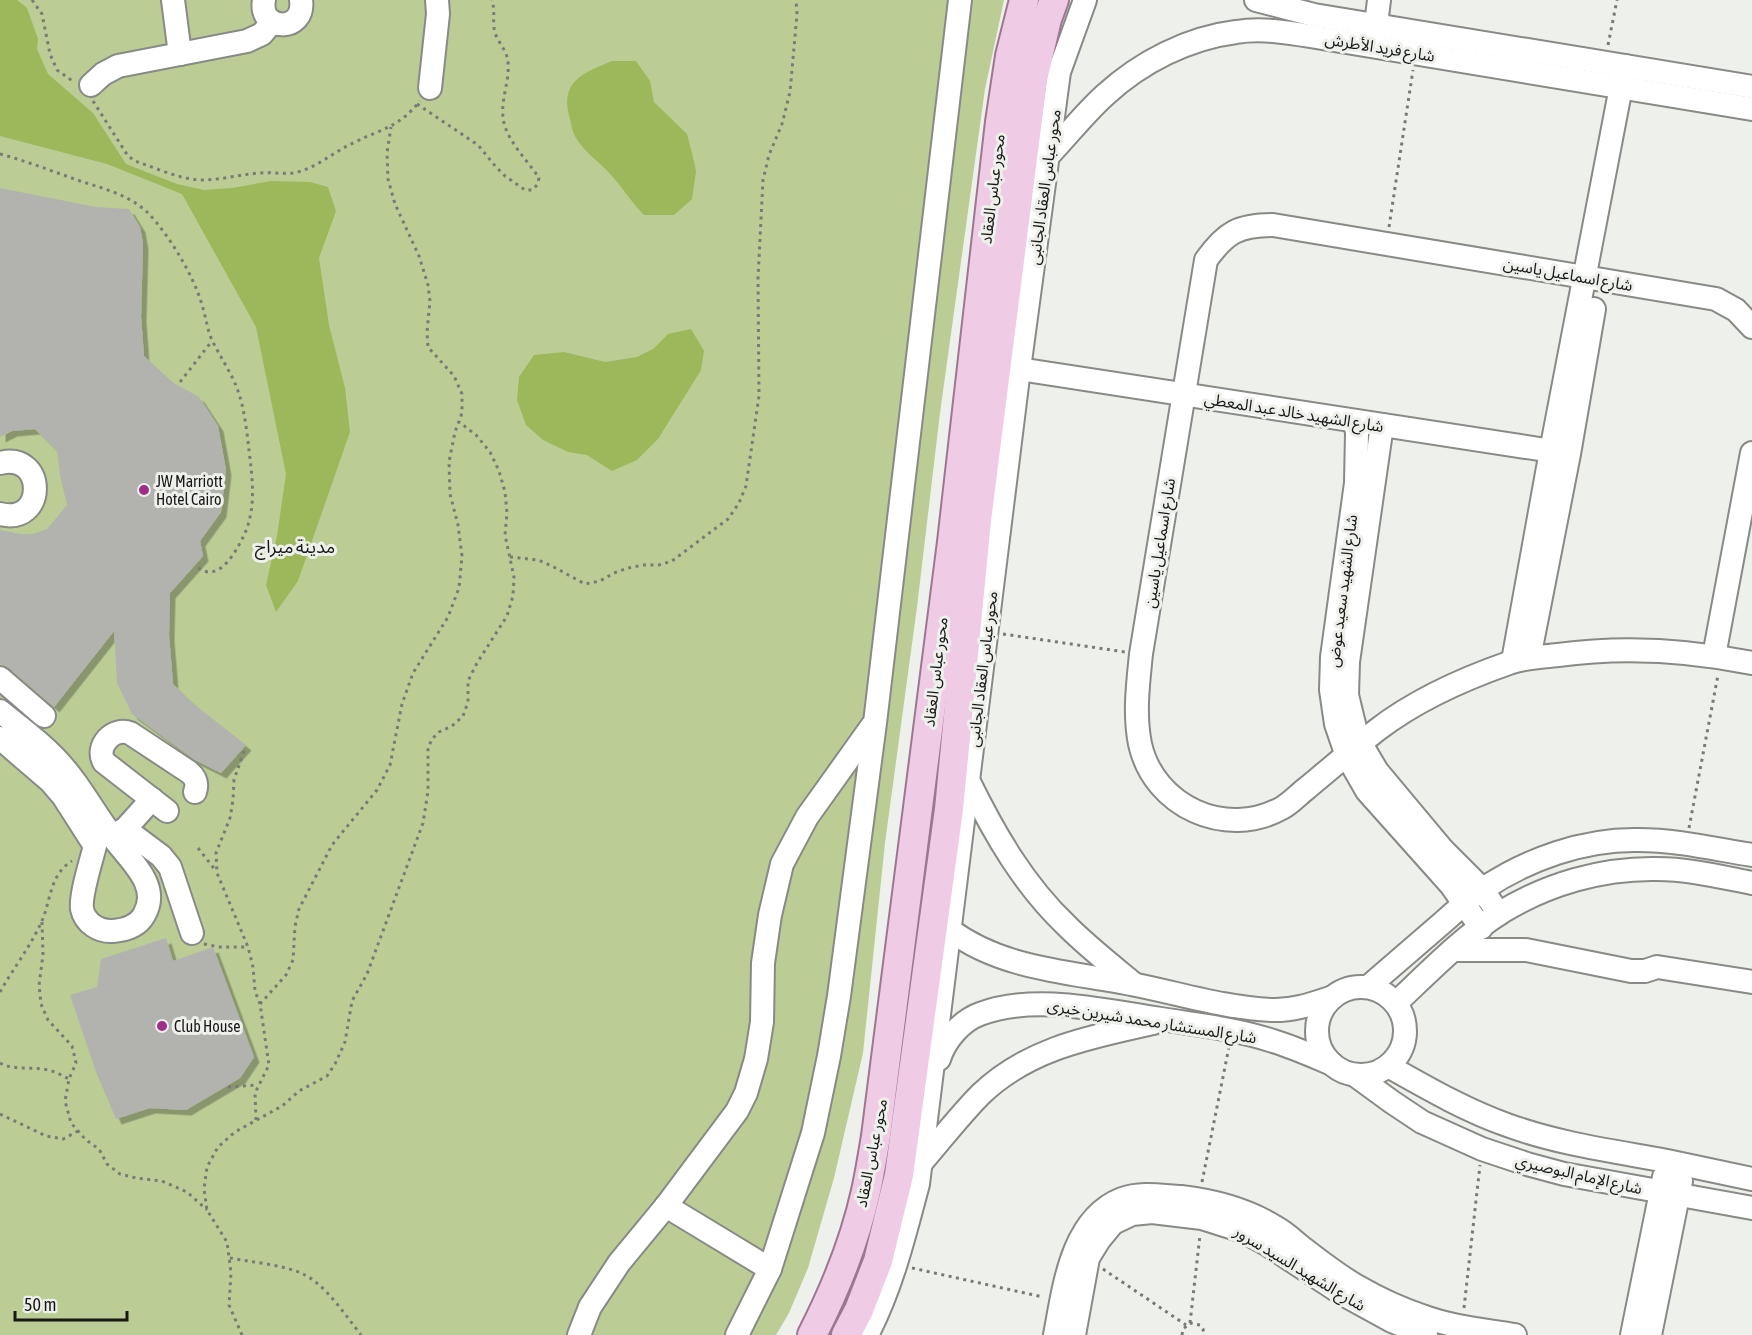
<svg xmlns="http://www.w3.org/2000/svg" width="1752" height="1335" font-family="'Asap Condensed','Noto Sans Arabic',sans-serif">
  <defs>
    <filter id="shadow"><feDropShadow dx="5.5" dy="5.5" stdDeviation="0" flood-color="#0004"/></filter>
  </defs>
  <rect width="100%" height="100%" fill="#eef0eb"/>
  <polygon fill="#bbcd95" points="0,0 1004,0 985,89 940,413 917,607 885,843 863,1053 834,1178 808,1268 789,1313 776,1335 0,1335"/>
  <g fill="#9db75b">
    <polygon points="0,0 17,0 27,8 38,39 37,49 48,74 93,113 126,164 177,184 204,190 232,188 271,181 310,182 328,187 336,211 319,258 329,325 345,388 350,432 298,581 276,612 266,585 277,536 286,474 256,327 182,194 107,164 0,136"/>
    <path d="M612,61H636L650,81L654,102L687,134L692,153L696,171L692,199L674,215H644C632,203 623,188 611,175C600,162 585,153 576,138C572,132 571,122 569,115C560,80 586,72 612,61Z"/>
    <polygon points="691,329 704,351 701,370 658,439 637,460 612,471 587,455 568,452 543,440 526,425 517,400 519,377 534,355 564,352 605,362 637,357 653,349 668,334"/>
  </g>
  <g fill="#b2b3af" filter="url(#shadow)">
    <polygon points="0,188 96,207 129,209 140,227 143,244 141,317 144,356 172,382 199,397 218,426 226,470 221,512 200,541 203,556 170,593 169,635 173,684 195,705 246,745 221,773 195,760 132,714 117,683 114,631 54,707 9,668 0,664 0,530 21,534 33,534 47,529 67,505 60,475 57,451 35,429 12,431 0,437"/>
    <polygon points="166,938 173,961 213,947 254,1057 240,1078 186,1110 150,1108 116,1119 96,1072 70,995 97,987 101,959"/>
  </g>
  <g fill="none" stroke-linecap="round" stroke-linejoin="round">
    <defs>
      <g id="minor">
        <polyline points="173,0 180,54"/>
        <path d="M264,0C258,32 306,33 301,0"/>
        <polyline points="1256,0 1314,15 1752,87"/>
        <polyline points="1376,25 1379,0"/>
        <polyline points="91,85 103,74 118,66 247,41 262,34 272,22"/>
        <polyline points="430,88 438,14 437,0"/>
        <path d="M1048,156C1067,136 1085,113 1105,95C1141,62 1188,38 1236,32C1261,28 1286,32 1310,36L1752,109"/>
        <path d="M1752,327L1736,310L1716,299L1273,225C1239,225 1226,232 1206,260L1141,654C1138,684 1134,714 1140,744C1154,807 1226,839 1282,808C1291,803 1299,794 1307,788C1330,769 1353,749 1377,730C1416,700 1463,679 1509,663C1525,657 1542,657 1558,655C1624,646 1688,650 1752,663"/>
        <polyline points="1019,369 1565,453"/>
        <polyline points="1355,421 1357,433 1356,483 1332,657 1331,690 1336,724 1347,756 1367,791 1451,885 1481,928"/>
        <polyline points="1382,425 1348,662 1347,695 1355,728 1361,744 1377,771 1443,850 1482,889 1499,914"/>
        <path d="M0,463C46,451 47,526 0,514"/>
        <polyline points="1531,648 1569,454 1594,309"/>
        <polyline points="1714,656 1752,453"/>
        <polyline points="1513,661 1551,451 1625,66"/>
        <polyline points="0,678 44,716"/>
        <path d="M0,711C22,729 46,746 65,769C83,790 95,814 112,836C128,859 162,885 144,915C138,926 125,930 113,931C99,932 85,923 82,909C80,896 91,861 95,846L63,796L51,782L0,738"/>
        <path d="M969,782C995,835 1024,885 1067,926C1088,947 1111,965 1134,984"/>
        <path d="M167,811L104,762C95,746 113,727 130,733L189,772C196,778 198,783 195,792"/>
        <polyline points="125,829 161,856 170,867 192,933"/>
        <polyline points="111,836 125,829 152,799"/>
        <path d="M950,930C1003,970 1073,972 1136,985C1181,994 1226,1008 1271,1010C1293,1011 1312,1004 1333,997"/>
        <polyline points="1453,950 1526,950 1631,971 1645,971 1657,967 1752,982"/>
        <circle cx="1361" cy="1031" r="44"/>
        <path d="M1368,987C1392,966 1417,945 1441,924C1455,912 1468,899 1483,889C1528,859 1584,839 1638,840C1677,840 1714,849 1752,855"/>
        <path d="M1396,1003C1428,973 1463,937 1500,913C1547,884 1602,868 1657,869C1689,869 1721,877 1752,883"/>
        <path d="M939,1059C945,1040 961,1021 980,1014C1035,993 1105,1011 1161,1019C1198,1025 1237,1029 1273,1041C1293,1047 1313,1056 1332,1064"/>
        <path d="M1388,1066C1427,1088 1465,1110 1507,1125C1559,1144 1613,1151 1667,1161C1695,1167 1724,1173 1752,1179"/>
        <polyline points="1355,1075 1392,1102 1422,1122 1482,1149 1527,1164 1564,1174 1752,1208"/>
        <path d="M921,1163C941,1140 960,1115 981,1094C1029,1048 1091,1037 1153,1023"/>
        <polyline points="666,1206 770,1269"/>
        <polyline points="579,1335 590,1307 619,1263 666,1206 737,1111 746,1093 756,1059 762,1022 763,963 770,915 782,864 807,817 872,726"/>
        <polyline points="737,1335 770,1269 813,1133 829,1056 839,996 875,723 960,0"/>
        <path d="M867,1335C892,1287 904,1236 918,1184L1019,369L1059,72L1085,0"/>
        <path d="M1055,1335C1064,1288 1071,1219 1122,1199C1141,1192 1162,1196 1181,1197C1215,1201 1246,1209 1275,1227C1286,1233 1295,1242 1304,1249C1322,1263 1340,1277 1360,1288C1379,1299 1401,1309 1422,1316C1451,1327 1485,1330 1515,1335"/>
        <polyline points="1074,1335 1088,1258 1099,1240 1113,1223 1132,1214 1152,1212 1202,1218 1243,1231 1265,1243 1341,1293 1392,1321 1426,1335"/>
        <polyline points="1632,1335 1664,1177"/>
        <polyline points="1650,1335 1681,1181"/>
      </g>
      <g id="major">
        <path d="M812,1335C835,1290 855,1241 866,1191C870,1173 873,1154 876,1136L952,542L1000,122L1010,56L1024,0"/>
        <polyline points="846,1335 859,1310 878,1261 899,1175 949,809 977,520 1033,79 1047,19 1054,0"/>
      </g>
    </defs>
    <use href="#minor" stroke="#888a86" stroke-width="26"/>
    <use href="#major" stroke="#9d7691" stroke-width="32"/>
    <g stroke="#797a77" stroke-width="3" stroke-dasharray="3 4.5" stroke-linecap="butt">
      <polyline points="32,0 42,14 50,54 57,70 74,82"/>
      <polyline points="1608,45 1617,0"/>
      <path d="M93,101L128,156L135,161C156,168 179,179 201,180C222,180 241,174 261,173C273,172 287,175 298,172C319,166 335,151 355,142C384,128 399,127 420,101"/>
      <path d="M417,104L478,145L496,167L505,176L525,190H532L537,185L539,178C528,161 509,143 504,123C499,102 510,83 508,62C507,49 495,40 494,28C493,18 495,11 492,0"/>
      <path d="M0,154C23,160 46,169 69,177C95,187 126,192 147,212C168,233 194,276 202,305C206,317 207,329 212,340C221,359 234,376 240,397C245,414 247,433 249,450C253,483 257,514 240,543C231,560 215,583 196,566"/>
      <polyline points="1389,227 1413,70"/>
      <polyline points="180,382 212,341"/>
      <polyline points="510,557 538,560 552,566 585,584 600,581 614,573 628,568 643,565 659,565 672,561 728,519 739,503 746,486 759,396 758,278 763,180 769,155 782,124 790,92 797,14 796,0"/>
      <polyline points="1003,634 1125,652"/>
      <polyline points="244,751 234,780 233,800 230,818 216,853 217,873 248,947 253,967 255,991 260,1004 269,1065 255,1093 256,1120"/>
      <polyline points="1689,828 1718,675"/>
      <polyline points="198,848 216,871"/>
      <polyline points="42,922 43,955 39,985 41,1004 48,1020 72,1046 76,1063 69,1079 65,1101 71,1123 86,1140 99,1149 107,1164 120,1174 136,1178 162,1181 187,1192 207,1210"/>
      <polyline points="204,944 220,947 248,947"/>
      <path d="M0,992C13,969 30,947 41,923C51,902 49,875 72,861"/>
      <polyline points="260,1004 286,975 293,960 295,926 299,909 332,845 377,790 390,765 402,704 413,673 448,617 459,588 462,556 458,525 450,494 449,462 455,432 462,413 462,394 454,376 428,347 427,332 430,301 428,285 419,256 395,204 388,179 387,153 391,127"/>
      <path d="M0,1063C13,1070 28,1067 43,1069C53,1070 61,1075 69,1079"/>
      <polyline points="228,1087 258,1085"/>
      <polyline points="0,1114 46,1136 63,1139 78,1131"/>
      <polyline points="1202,1182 1229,1047"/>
      <path d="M230,1258C250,1262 285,1265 303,1274C325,1284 346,1316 361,1335"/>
      <polyline points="912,1268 1043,1297"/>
      <polyline points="1103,1269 1186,1325"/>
      <polyline points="1464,1308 1480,1165"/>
      <polyline points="1190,1323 1200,1235"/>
      <polyline points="242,1335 229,1305 231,1273 227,1242 207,1210 204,1189 207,1167 218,1147 235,1132 282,1106 299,1091 327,1076 335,1064 345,1042 352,1001 367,974 423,823 428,791 428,748 432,739 439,732 452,726 463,716 468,702 468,681 477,663 507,616 513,596 514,577 505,535 507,513 505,492 499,471 490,452 476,435 459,422"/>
      <polyline points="1182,1335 1183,1329 1190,1323 1200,1325 1203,1329 1204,1335"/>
    </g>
    <use href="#minor" stroke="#fff" stroke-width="22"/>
    <use href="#major" stroke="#efcbe5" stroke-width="28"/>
  </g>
  <g fill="#9f2d89" stroke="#eef0eb" stroke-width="2">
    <circle cx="144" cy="490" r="6"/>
    <circle cx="162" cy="1026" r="6"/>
  </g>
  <g text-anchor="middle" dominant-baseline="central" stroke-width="6" stroke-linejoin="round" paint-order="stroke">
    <g font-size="16" fill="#181817" stroke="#eef0eb">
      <text transform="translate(1380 47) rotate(9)">شارع فريد الأطرش</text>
      <text transform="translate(1044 187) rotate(-82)">محور عباس العقاد الجانبى</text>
      <text transform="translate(992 189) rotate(-83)">محور عباس العقاد</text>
      <text transform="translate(1568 274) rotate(10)">شارع اسماعيل ياسين</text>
      <text transform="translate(1294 412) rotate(9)">شارع الشهيد خالد عبد المعطي</text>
      <text transform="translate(1159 543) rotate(-81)">شارع اسماعيل ياسين</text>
      <text transform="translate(1342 591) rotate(-83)">شارع الشهيد سعيد عوض</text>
      <text transform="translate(982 669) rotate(-83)">محور عباس العقاد الجانبى</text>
      <text transform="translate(935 672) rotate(-83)">محور عباس العقاد</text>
      <text transform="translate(1152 1021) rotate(9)">شارع المستشار محمد شيرين خيرى</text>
      <text transform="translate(871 1153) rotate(-79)">محور عباس العقاد</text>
      <text transform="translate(1579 1174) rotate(13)">شارع الإمام البوصيري</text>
      <text transform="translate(1300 1268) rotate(31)">شارع الشهيد السيد سرور</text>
    </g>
    <g font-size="16" fill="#181817" stroke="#eef0eb" text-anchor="start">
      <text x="156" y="481">JW Marriott<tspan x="156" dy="18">Hotel Cairo</tspan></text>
      <text x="174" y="1026">Club House</text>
    </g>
    <g font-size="18" fill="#181817" stroke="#eef0eb">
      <text x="295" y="546">مدينة ميراج</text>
    </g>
  </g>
  <path d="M15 1311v9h112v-9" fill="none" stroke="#181817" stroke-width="3"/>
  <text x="24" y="1311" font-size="18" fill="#181817" stroke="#eef0eb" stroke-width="4.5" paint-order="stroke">50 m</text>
</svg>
